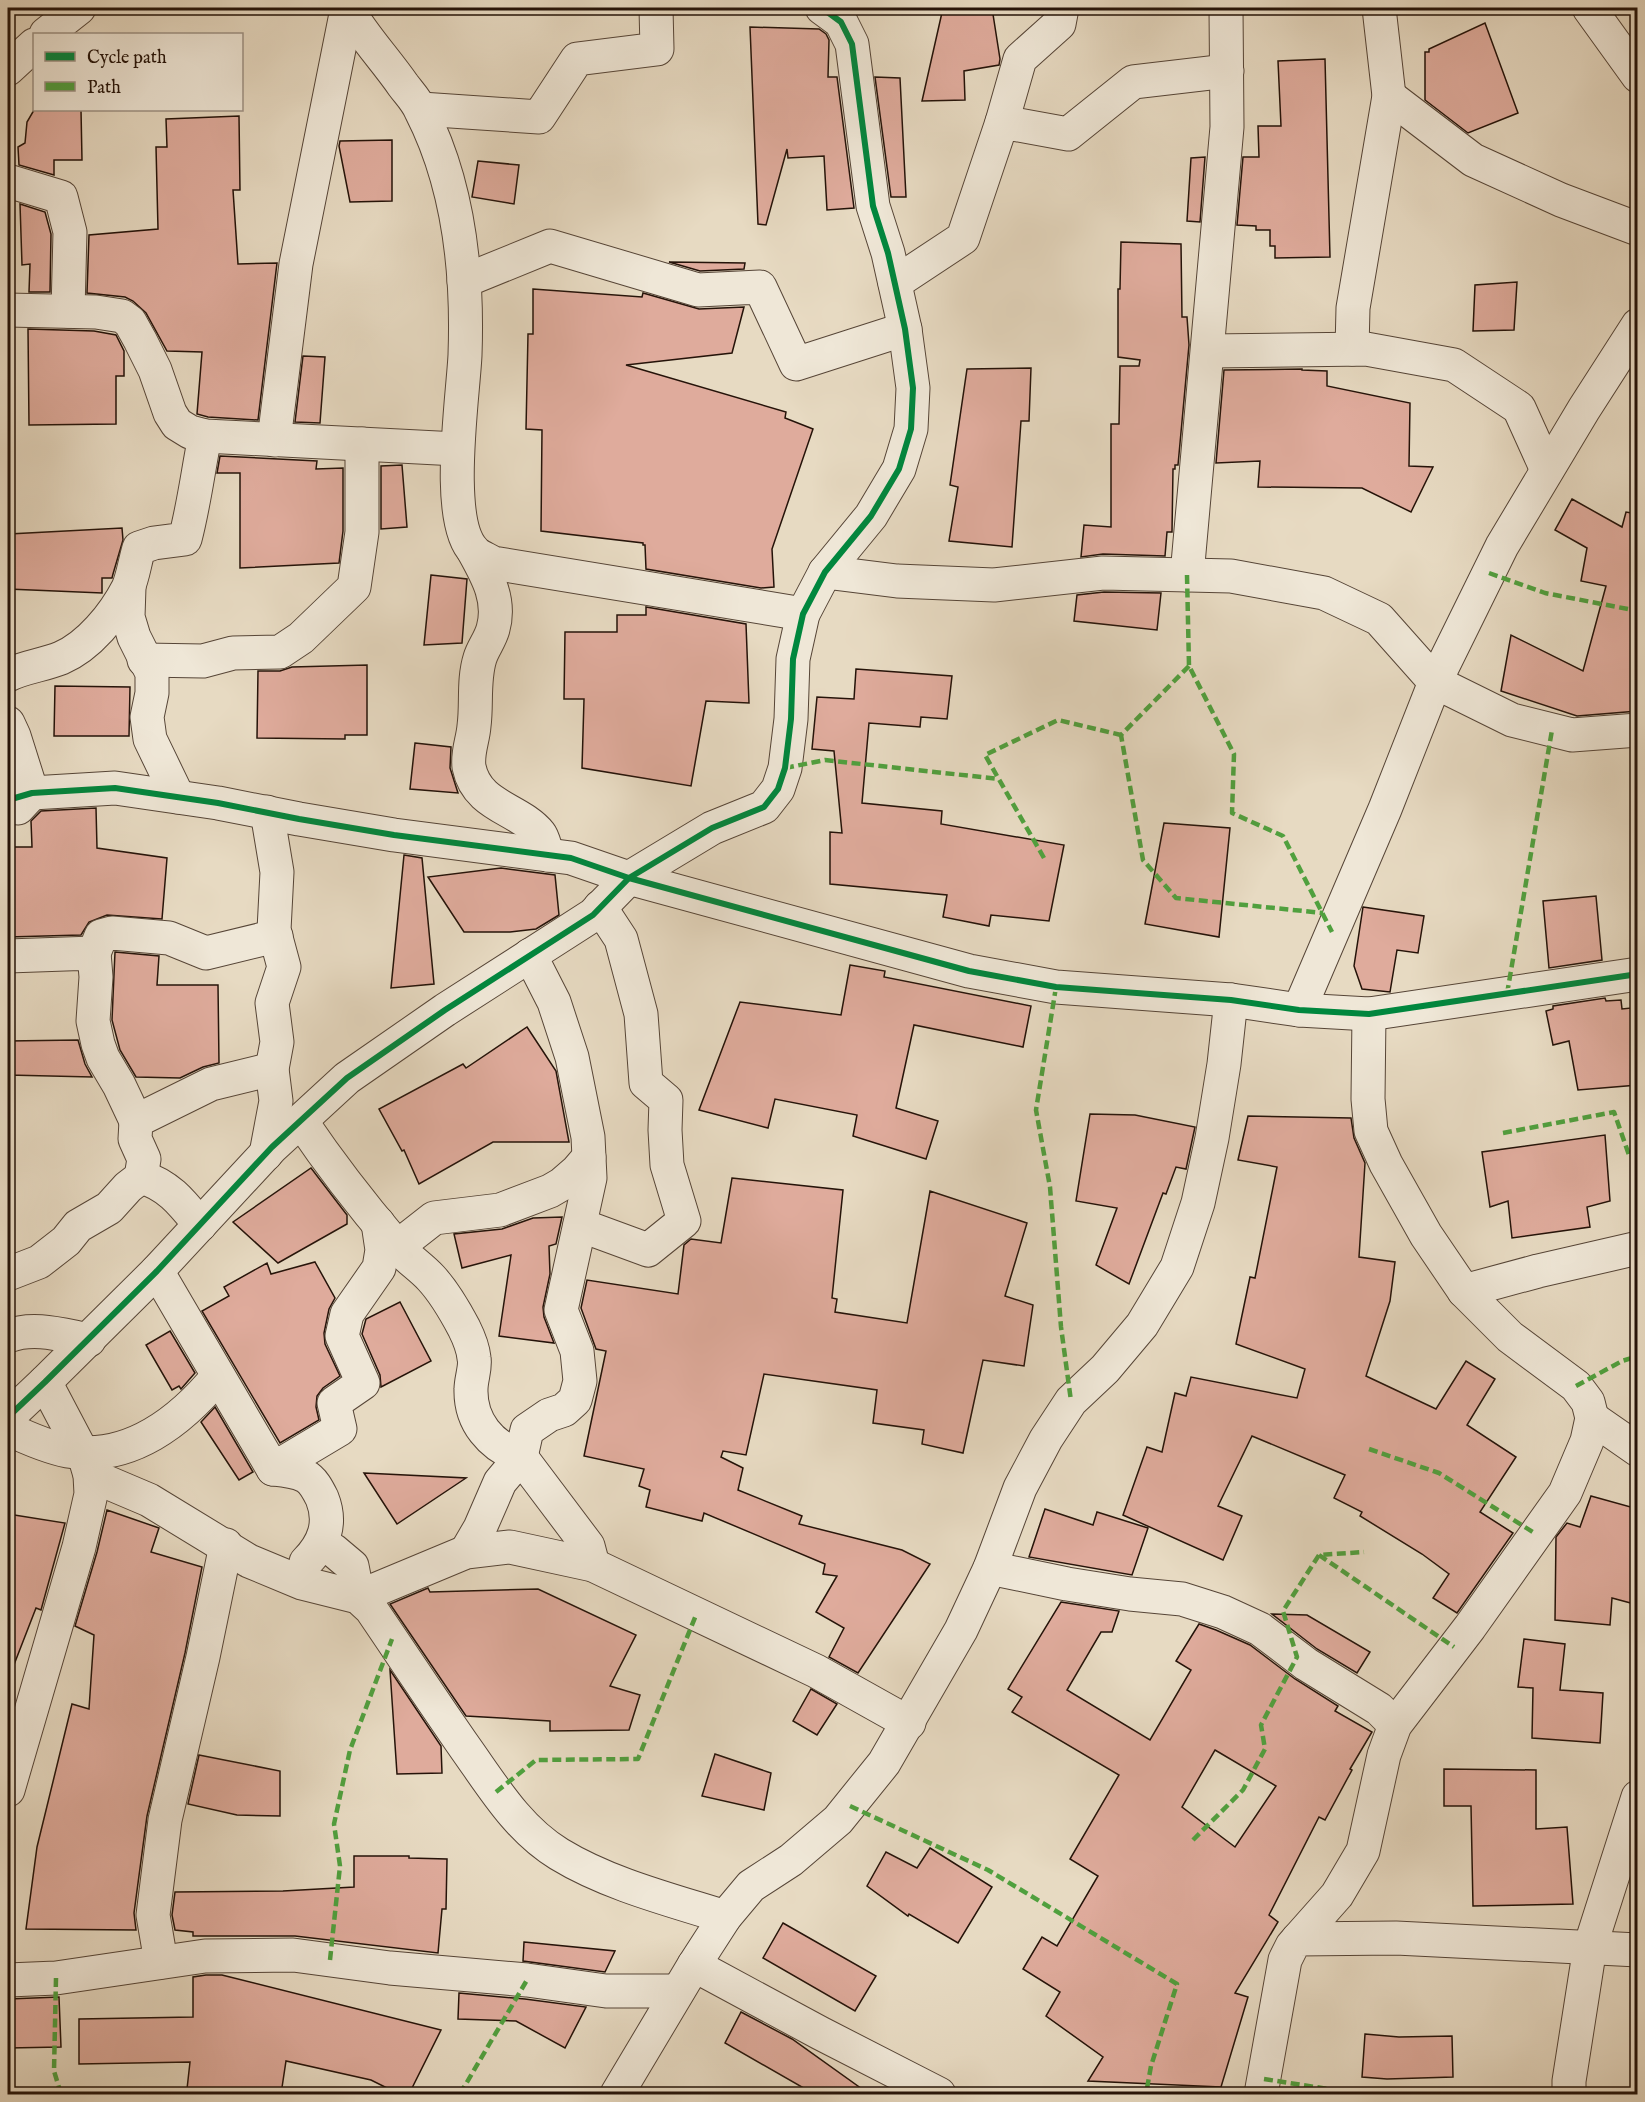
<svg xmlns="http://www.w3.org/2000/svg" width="1645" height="2102" font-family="'IM FELL English',serif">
  <rect width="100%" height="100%" fill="#e7dac2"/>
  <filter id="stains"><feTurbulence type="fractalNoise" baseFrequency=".00333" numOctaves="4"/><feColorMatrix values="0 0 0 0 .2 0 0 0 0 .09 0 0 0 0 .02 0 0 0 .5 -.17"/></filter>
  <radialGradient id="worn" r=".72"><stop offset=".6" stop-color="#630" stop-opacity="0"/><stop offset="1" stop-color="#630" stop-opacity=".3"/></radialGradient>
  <g fill="#dfab9c" stroke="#251309" stroke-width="1.5" fill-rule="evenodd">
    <polygon points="943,8 992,8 1000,59 999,65 964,71 965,100 922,101"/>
    <polygon points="1485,23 1518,113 1468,133 1425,100 1425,52 1429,52 1429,49"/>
    <polygon points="750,27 819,29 826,34 829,40 828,77 837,77 854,208 827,210 824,156 788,158 787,149 766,225 758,224"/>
    <polygon points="1325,59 1330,257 1275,258 1275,246 1270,246 1270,230 1256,230 1256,226 1237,225 1243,157 1259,157 1258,126 1281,126 1278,61"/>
    <polygon points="875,77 900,78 906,197 891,197"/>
    <polygon points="34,110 81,110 82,160 54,160 54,175 19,165 18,147 25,143 27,122"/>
    <polygon points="239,116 240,190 233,190 238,264 277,263 258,420 208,417 197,414 202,352 167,351 146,313 133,301 125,297 87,293 89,235 158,229 156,147 167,147 166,119"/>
    <polygon points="392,140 392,201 350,202 339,146 340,141"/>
    <polygon points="1205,157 1200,222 1187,221 1191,158"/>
    <polygon points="478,161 519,165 514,204 472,197"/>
    <polygon points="20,204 45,212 51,234 50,292 29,292 30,264 22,265"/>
    <polygon points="1121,242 1181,244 1182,317 1187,317 1189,345 1178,465 1175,465 1175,469 1173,469 1172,532 1167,532 1165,556 1103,554 1081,557 1084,525 1111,527 1111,424 1119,424 1120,366 1139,366 1140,360 1118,357 1118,289 1120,289"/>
    <polygon points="669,262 745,263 744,269 700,271"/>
    <polygon points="1517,282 1514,330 1473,331 1475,285"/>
    <polygon points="533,289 642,297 643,293 699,309 744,307 732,353 626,365 786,412 785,418 813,429 772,549 774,587 761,588 646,569 645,545 643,545 643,543 541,531 542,430 526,429 528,334 533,334"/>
    <polygon points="28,329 94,331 116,335 124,351 124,376 116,376 116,424 29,425"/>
    <polygon points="303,356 325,357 320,423 295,422"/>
    <polygon points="1031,368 1029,421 1021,421 1012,547 949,541 958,487 950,485 967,369"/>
    <polygon points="1302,369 1302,370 1327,371 1327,386 1410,403 1409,466 1433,467 1411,512 1362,488 1258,487 1260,461 1216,463 1224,370"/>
    <polygon points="220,456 317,461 316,469 343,468 343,531 339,563 240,568 240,473 217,473"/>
    <polygon points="402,465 407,527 381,529 381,466"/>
    <polygon points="1572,499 1622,527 1626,512 1638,514 1638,711 1577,716 1501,691 1511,635 1583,671 1606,586 1581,581 1587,548 1555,530"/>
    <polygon points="122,528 123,540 113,574 112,578 102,578 102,593 8,589 9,534"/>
    <polygon points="431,575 467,579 462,643 424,645"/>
    <polygon points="1104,592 1161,593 1157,630 1074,621 1077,595"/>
    <polygon points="646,607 746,624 749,703 706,701 691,786 582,768 584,699 564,699 565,632 617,632 617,615 646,615"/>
    <polygon points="367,665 367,735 345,735 345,739 257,738 258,671 280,671 292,667"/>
    <polygon points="856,669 952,676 947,719 921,717 920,727 869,723 862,803 942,811 941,824 1064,845 1049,921 991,915 989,926 943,917 947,895 830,884 830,832 842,833 834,751 812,749 817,697 854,699"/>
    <polygon points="55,686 130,687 129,736 54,736"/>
    <polygon points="415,743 451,747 450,768 458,793 410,789"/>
    <polygon points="96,808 97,848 167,858 162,919 107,915 89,922 81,935 8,937 8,847 32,847 31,821 41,811"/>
    <polygon points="1164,823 1230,828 1219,937 1145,924"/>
    <polygon points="404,855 422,858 434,984 391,988"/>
    <polygon points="501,868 555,875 559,915 536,929 510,932 464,932 428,877"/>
    <polygon points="1596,896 1602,960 1549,968 1543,901"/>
    <polygon points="1363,907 1424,916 1418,953 1397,950 1390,992 1362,989 1354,966"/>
    <polygon points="115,952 159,956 157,985 218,985 219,1063 203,1067 180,1078 136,1077 120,1050 112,1020"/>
    <polygon points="850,965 885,971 884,977 1031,1006 1023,1047 914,1025 896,1108 938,1121 926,1159 853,1136 857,1115 775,1099 768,1128 699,1110 740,1002 841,1015"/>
    <polygon points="1605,998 1606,1001 1621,1000 1622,1009 1631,1008 1638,1085 1578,1090 1569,1041 1553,1045 1546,1011 1553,1009 1553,1006"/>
    <polygon points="527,1027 556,1071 569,1142 493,1142 419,1184 404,1150 402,1151 379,1109 463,1064 466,1068"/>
    <polygon points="78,1040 85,1064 92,1077 8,1075 8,1041"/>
    <polygon points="1090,1114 1135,1115 1195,1127 1186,1169 1176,1167 1166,1194 1163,1193 1129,1284 1096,1265 1117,1208 1076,1201"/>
    <polygon points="1248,1116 1351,1118 1354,1138 1365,1163 1359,1257 1395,1262 1390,1301 1366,1376 1436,1409 1466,1361 1495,1379 1467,1425 1516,1457 1480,1512 1513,1533 1457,1613 1433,1598 1449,1574 1422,1554 1360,1516 1362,1512 1334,1498 1345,1475 1252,1436 1218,1506 1242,1516 1223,1560 1123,1515 1147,1447 1162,1452 1175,1393 1186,1396 1191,1377 1297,1398 1305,1369 1236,1344 1250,1277 1255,1278 1277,1167 1238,1160"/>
    <polygon points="1605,1135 1610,1201 1587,1207 1590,1227 1512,1238 1508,1201 1490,1207 1482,1152"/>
    <polygon points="311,1168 347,1215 347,1224 278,1263 233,1222"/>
    <polygon points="732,1178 843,1190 832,1298 837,1299 835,1312 907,1323 930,1191 1027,1223 1005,1296 1033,1305 1024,1366 983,1360 963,1453 922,1444 924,1430 873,1423 877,1390 764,1374 746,1455 723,1451 721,1457 743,1468 738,1490 802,1516 799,1524 902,1550 930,1564 858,1673 829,1657 844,1628 816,1612 837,1576 823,1574 825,1564 704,1513 702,1521 646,1507 650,1490 639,1486 644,1469 584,1456 606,1351 596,1349 581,1308 587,1280 678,1294 684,1245 691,1239 721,1243"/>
    <polygon points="562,1217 556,1244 549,1246 550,1274 543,1307 544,1317 554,1343 499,1336 511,1255 462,1268 454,1234 502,1229 533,1218"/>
    <polygon points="315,1262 335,1298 329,1309 324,1333 325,1344 340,1376 323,1388 317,1396 316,1407 319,1420 280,1443 202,1311 229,1296 224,1287 267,1263 271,1274"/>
    <polygon points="400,1302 431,1361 381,1387 380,1375 362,1334 366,1319"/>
    <polygon points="170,1331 195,1373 181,1389 179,1386 172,1390 146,1345"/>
    <polygon points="215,1407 253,1472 239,1480 201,1422"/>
    <polygon points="364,1473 466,1478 397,1524"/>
    <polygon points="1591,1496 1638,1509 1638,1605 1612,1598 1610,1625 1555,1620 1556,1537 1567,1523 1580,1527"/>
    <polygon points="1045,1509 1093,1525 1097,1512 1148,1528 1132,1575 1029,1557"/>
    <polygon points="107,1510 159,1528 151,1552 202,1567 185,1653 147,1816 134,1913 136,1930 26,1929 37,1847 72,1704 89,1709 94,1635 75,1626 97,1552"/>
    <polygon points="8,1514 65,1523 41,1610 36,1608 10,1675 8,1674"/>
    <polygon points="428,1588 430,1592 538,1589 636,1635 610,1686 640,1695 629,1730 550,1731 550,1721 466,1716 390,1604"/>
    <path d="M1061,1602L1119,1611L1112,1632H1101L1067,1690L1150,1740L1191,1670L1176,1661L1199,1624L1216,1630L1250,1645L1295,1679L1338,1706L1335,1711L1372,1732L1350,1769L1352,1770L1325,1820L1319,1817L1269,1915L1278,1922L1235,1993L1248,1997L1221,2087L1088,2081L1103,2057L1046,2016L1060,1992L1023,1969L1042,1937L1057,1946L1098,1876L1070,1859L1119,1775L1012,1712L1022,1697L1008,1689ZM1215,1750L1276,1786L1235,1847L1182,1807Z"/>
    <polygon points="1272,1614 1307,1615 1370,1652 1357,1673 1317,1649"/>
    <polygon points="1524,1639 1565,1644 1560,1690 1603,1693 1600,1743 1532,1738 1533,1688 1518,1687"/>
    <polygon points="390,1670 441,1746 442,1773 397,1774"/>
    <polygon points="811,1689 837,1704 817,1735 793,1721"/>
    <polygon points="715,1754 771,1773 764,1810 702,1796"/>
    <polygon points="199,1755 280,1771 280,1816 237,1815 188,1804"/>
    <polygon points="1444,1769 1536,1770 1536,1829 1567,1827 1573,1904 1473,1906 1471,1806 1444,1806"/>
    <polygon points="930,1848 992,1887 958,1943 909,1914 908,1916 867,1886 886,1852 917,1868"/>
    <polygon points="354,1856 409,1856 409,1858 447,1859 446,1909 442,1909 438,1953 295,1936 193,1936 193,1932 175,1930 172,1915 175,1892 283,1891 354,1887"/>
    <polygon points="783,1923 876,1976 855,2011 763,1958"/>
    <polygon points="524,1942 615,1951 605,1972 523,1961"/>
    <polygon points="206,1975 222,1975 441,2030 409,2094 399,2094 371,2080 286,2061 281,2094 236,2094 187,2089 190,2062 79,2064 79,2019 193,2017 193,1977"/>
    <polygon points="459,1993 525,1999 586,2007 565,2048 516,2021 458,2019"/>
    <polygon points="59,1997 61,2047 8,2048 8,1999"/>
    <polygon points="741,2012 792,2039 869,2094 814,2094 725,2043"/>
    <polygon points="1365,2034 1399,2037 1452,2036 1453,2077 1387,2079 1362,2077"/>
  </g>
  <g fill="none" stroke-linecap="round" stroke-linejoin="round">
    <defs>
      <g id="street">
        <path d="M347,8C362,35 385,59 403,85C409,93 417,101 421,111C459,185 468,273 465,355C463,398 444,521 474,551C478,556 487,559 493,563L803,614"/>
        <polyline points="1589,8 1638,76"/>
        <polyline points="46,34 79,8"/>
        <polyline points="8,69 34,45"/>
        <polyline points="1389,96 1473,160 1561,200 1638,229"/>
        <polyline points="421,109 539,117 577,59 657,49 656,8"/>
        <polyline points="1002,122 1020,59 1059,24 1062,8"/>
        <polyline points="8,181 61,197 70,232 68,311"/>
        <polyline points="464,281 550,246 698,290 760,287 796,364 905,329"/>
        <polyline points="895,283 963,238 1002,122 1068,134 1133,82 1227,71"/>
        <polyline points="8,310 96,312 122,316 130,322 140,340 155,370 170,413 177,424 190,432 205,436 457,449"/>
        <polyline points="1352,349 1353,308 1389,96 1379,8"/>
        <polyline points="1208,351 1366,349 1454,365 1519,408 1547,470"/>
        <polyline points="274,440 296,264 347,9"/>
        <path d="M474,552C488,577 501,601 493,629C490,640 483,648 480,658C473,680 477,704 474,726C473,740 467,752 469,767C477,807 519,808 540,834C544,839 545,849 548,855"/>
        <polyline points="825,572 897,581 994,585 1103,573 1231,576 1324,593 1379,619 1435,682 1512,720 1572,735 1638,730"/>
        <polyline points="1187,575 1227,127 1226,8"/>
        <polyline points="129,587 128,617 134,637 152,673 152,693 147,717 150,739 178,797"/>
        <polyline points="144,660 203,661 233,653 280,652 301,638 354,587 362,532 362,444"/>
        <path d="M8,675C24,667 44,665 61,658C89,646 114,615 128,588C133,577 135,561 139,548L154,543L185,539C194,505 198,471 205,436"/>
        <polyline points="8,723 14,736 32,793 18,808"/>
        <polyline points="8,800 32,793 115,788 218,803 299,819 394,835 571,858 629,878 969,971 1056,987 1231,1000 1299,1010 1369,1014 1638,974"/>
        <polyline points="94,953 101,936 112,933 169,938 206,953 276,936"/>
        <polyline points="8,956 94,953 96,977 93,1021 98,1044 103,1058 119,1085 136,1121"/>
        <polyline points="1299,1010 1385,809 1435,682 1502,546 1584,409 1638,325"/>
        <path d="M301,1121C330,1164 361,1204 395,1244C405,1257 420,1266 431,1278C444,1292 455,1311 464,1328C468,1336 473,1348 474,1358C476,1367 471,1379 471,1389C470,1422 491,1446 521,1457L527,1430L549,1415L564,1410L575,1400L580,1381L577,1351L561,1310L590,1178L588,1137L572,1057L554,1002L530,955"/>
        <polyline points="266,1154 276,1101 272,1069 277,1042 272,1003 284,967 274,930 277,872 267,812"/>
        <path d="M141,1177C169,1185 183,1204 200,1225"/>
        <polyline points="580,1225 648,1250 684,1221 667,1165 665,1130 666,1100 646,1083 641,1014 621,939 600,907"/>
        <polyline points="397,1247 434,1218 500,1210 550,1191 562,1184 577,1171 589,1157"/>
        <polyline points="157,1271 273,1469 340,1429 334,1403 363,1383 342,1336 347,1314 379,1268 382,1250 378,1223"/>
        <polyline points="8,1274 39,1262 66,1241 78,1226 109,1208 128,1187 141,1177 144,1159 135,1139 136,1121 211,1084 272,1069"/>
        <polyline points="1464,1291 1538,1271 1638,1248"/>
        <path d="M8,1336C34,1326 62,1335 89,1340"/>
        <polyline points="8,1417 45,1382 157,1271 272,1147 347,1078 445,1010 593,915 629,878 712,828 764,807 778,789 785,768 791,719 793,659 803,614 825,572 871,516 899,469 911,429 913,388 905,329 888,253 873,206 852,44 841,22 822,8"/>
        <polyline points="1592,1418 1638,1450"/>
        <path d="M8,1429C27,1438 47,1447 68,1451C130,1462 182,1420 218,1376"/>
        <path d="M273,1469C283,1470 295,1471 305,1476C313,1480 318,1490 322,1498C332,1523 324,1544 306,1562"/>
        <path d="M90,1475L149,1500L249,1561L302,1583L358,1597L371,1609C403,1656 434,1703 466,1749C493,1787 518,1829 559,1854C608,1884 671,1900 725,1917"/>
        <polyline points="320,1547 333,1550 352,1566 358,1597 466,1552 510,1547 593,1565 816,1671 909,1723"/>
        <polyline points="466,1552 480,1528 500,1482 521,1457 588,1546 593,1565"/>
        <polyline points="990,1568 1067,1584 1130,1594 1182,1599 1223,1612 1260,1629 1306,1664 1379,1709 1395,1725"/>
        <polyline points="8,1790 79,1547 91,1494 90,1475 85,1458 45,1382"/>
        <polyline points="1298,1939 1337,1895 1363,1851 1384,1755 1395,1725 1470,1627 1565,1493 1587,1441 1592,1418 1588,1402 1576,1386 1510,1337 1464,1291 1426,1235 1386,1164 1371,1131 1368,1099 1369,1014"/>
        <polyline points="161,1962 153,1915 165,1820 203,1657 226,1545"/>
        <polyline points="694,1965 820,2033 939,2094"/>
        <polyline points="8,1980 56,1978 205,1956 293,1955 390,1968 527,1980 606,1991 678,1991"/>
        <polyline points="617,2094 694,1965 725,1917 751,1886 791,1860 838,1820 884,1763 961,1630 990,1568 1020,1488 1046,1439 1071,1401 1105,1369 1142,1325 1177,1267 1198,1203 1212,1138 1224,1064 1231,1000"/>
        <polyline points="1261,2094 1285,1960 1292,1946 1298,1939 1396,1938 1638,1950"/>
        <polyline points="1569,2094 1569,2081 1590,1947 1638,1797"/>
      </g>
    </defs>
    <use href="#street" stroke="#564537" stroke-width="35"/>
    <use href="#street" stroke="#efe7d7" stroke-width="33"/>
    <g stroke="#50a03e" stroke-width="4.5" stroke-dasharray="9 4.5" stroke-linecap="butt">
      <polyline points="1489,573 1545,593 1638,611"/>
      <polyline points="1187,575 1189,666 1234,754 1232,813 1283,836 1332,932"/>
      <polyline points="1189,666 1121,735 1143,860 1176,898 1323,913"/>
      <polyline points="785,768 825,760 999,779"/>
      <polyline points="1044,858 985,755 1058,720 1121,735"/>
      <polyline points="1056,987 1036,1110 1050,1187 1061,1327 1071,1401"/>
      <polyline points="1507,994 1552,730"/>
      <polyline points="1503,1133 1614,1112 1630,1158 1638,1156"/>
      <polyline points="1576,1386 1622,1361 1638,1356"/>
      <polyline points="1369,1449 1439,1473 1536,1534"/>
      <polyline points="1319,1555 1454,1647"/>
      <polyline points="496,1792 536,1760 638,1759 696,1615"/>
      <polyline points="850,1806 988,1870 1177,1984 1151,2066 1146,2094"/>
      <polyline points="1193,1840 1243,1790 1265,1749 1261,1725 1297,1657 1283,1611 1319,1555 1364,1552"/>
      <polyline points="330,1960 340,1866 334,1824 350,1750 392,1639"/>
      <polyline points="56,1978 54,2071 61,2094"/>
      <polyline points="1264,2079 1360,2094"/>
      <polyline points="460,2094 527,1980"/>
    </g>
    <defs>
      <g id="cycleway">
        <polyline points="8,800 32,793 115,788 218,803 299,819 394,835 571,858 629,878 969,971 1056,987 1231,1000 1299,1010 1369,1014 1638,974"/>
        <polyline points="8,1417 45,1382 157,1271 272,1147 347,1078 445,1010 593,915 629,878 712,828 764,807 778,789 785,768 791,719 793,659 803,614 825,572 871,516 899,469 911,429 913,388 905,329 888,253 873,206 852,44 841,22 822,8"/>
      </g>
    </defs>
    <use href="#cycleway" stroke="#efe7d7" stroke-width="10"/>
    <use href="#cycleway" stroke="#00873e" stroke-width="6"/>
  </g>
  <rect width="1645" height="2102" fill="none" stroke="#e7dac2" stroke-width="30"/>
  <rect x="9" y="9" width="1627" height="2084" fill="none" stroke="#251309" stroke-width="3"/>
  <rect x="15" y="15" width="1615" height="2072" fill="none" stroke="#251309" stroke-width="1.5"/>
  <rect x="33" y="33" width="210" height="78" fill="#efe7d7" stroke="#9e9285" stroke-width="1.5"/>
  <rect x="45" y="52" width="30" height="9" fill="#00873e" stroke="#9e9285" stroke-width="1.5"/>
  <text x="87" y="63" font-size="18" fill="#251309">Cycle path</text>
  <rect x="45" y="82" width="30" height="9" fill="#50a03e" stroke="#9e9285" stroke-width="1.5"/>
  <text x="87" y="93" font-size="18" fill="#251309">Path</text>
  <rect width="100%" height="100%" filter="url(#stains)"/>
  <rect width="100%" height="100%" fill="url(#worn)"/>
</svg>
